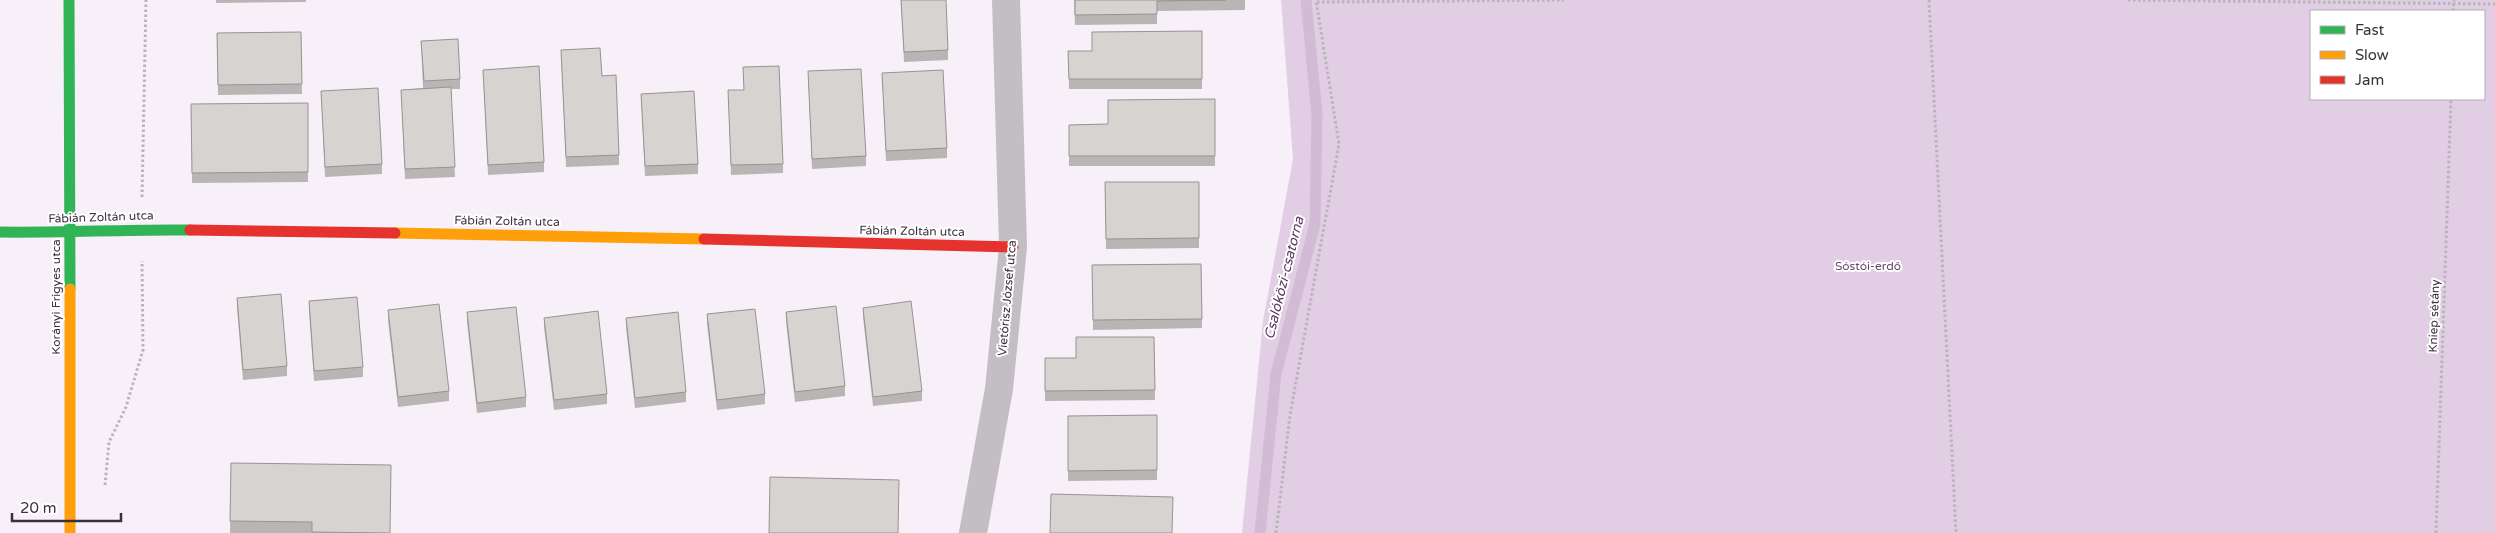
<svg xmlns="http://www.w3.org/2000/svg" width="2495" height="533" font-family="'Varela Round',sans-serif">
  <rect width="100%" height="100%" fill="#f8f0f9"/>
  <path fill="#e1cde4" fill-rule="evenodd" d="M1281,0H2495V533H1242L1263,321L1293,159ZM2311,11H2484V99H2311Z"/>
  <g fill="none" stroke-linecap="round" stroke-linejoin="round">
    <polyline stroke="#d2bcd5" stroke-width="11" points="1260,533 1276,374 1315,224 1317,114 1306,0"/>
    <g stroke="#b8b4b9" stroke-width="3" stroke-dasharray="2.5 2.5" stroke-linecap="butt">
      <polyline points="1929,0 1956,533"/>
      <polyline points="2128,0 2495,4"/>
      <polyline points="1317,2 1564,0"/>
      <polyline points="2453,11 2454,0"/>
      <polyline points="142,197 146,0"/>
      <polyline points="105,485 109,442 126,407 143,350 142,261"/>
      <polyline points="1276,533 1290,415 1339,144 1316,0"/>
      <polyline points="2436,533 2451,99"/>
    </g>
    <polyline stroke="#c2bec3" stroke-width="28" points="973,533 999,389 1013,247 1006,0"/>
    <g stroke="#30b455" stroke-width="11">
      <polyline points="69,0 70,289"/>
      <path d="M0,232C64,233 127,229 190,230"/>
    </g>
    <g stroke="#ff9f0a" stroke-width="11">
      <polyline points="395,233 704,239"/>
      <polyline points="70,289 70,533"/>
    </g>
    <g stroke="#e5322d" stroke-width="11">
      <polyline points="190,230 395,233"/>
      <polyline points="704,239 1013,247"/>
    </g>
  </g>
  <g fill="#b7b6b4">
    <polygon points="216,0 306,0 306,2 216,3"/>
    <polygon points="901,0 948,50 948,60 904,62"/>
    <polygon points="1074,0 1245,0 1245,10 1157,11 1157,24 1075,25"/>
    <polygon points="1202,31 1202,89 1069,89 1068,51 1092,51"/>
    <polygon points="301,32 302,94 218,95 217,33"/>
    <polygon points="421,41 460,79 460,89 451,89 455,177 405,179 401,90 423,88"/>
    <polygon points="561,50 602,76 619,155 619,165 566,167"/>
    <polygon points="743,67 783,164 783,173 731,175 728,90 744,90"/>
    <polygon points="483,70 544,162 544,172 488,175"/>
    <polygon points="808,71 866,156 866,166 812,169"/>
    <polygon points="882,73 947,148 947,158 886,161"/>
    <polygon points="321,91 382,164 382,174 325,177"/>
    <polygon points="641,94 698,164 698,174 645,176"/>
    <polygon points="1215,99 1215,166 1069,166 1069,125 1108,124"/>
    <polygon points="308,103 308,182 192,183 191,104"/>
    <polygon points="1105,182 1199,238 1199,248 1106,249"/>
    <polygon points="1201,264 1202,328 1093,330 1092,265"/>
    <polygon points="237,298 287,366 287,376 243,380 237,308"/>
    <polygon points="309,301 363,367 363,377 314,381 309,311"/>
    <polygon points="863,308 922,391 922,401 873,406 863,317"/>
    <polygon points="388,310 449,391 449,401 398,407 388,320"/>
    <polygon points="467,312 526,397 526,407 477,413 467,322"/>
    <polygon points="786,312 845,386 845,396 795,402 786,322"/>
    <polygon points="707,314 765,394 765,404 717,410 707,324"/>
    <polygon points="544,318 607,394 607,404 554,410 544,327"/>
    <polygon points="626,318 686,392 686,402 635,408 626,328"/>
    <polygon points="1154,337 1155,400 1045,401 1045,358 1076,358"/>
    <polygon points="1157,415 1157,480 1068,481 1068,416"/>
    <polygon points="231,463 390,533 230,533"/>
  </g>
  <g fill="#d5d4d1" stroke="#959492">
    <polygon points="901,0 946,0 948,50 904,52"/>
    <polygon points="1075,0 1226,0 1157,1 1157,14 1075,15"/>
    <polygon points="1202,31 1202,79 1069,79 1068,51 1092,51 1092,32"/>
    <polygon points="301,32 302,84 218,85 217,33"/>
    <polygon points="458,39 460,79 424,81 421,41"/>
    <polygon points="600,48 602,76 616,75 619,155 566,157 561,50"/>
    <polygon points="539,66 544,162 488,165 483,70"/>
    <polygon points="779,66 783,164 731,165 728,90 744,90 743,67"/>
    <polygon points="861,69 866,156 812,159 808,71"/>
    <polygon points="943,70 947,148 886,151 882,73"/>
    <polygon points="451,87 455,167 405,169 401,90"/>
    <polygon points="378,88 382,164 325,167 321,91"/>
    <polygon points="694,91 698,164 645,166 641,94"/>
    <polygon points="1215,99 1215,156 1069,156 1069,125 1108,124 1108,100"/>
    <polygon points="308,103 308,172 192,173 191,104"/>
    <polygon points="1105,182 1199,182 1199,238 1106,239"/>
    <polygon points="1201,264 1202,319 1093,320 1092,265"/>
    <polygon points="281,294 287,366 243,370 237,298"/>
    <polygon points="357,297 363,367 314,371 309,301"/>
    <polygon points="911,301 922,391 873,397 863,308"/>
    <polygon points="439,304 449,391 398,397 388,310"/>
    <polygon points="836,306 845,386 795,392 786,312"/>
    <polygon points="516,307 526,397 477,403 467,312"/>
    <polygon points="755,309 765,394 717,400 707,314"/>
    <polygon points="598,311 607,394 554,400 544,318"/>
    <polygon points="678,312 686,392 635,398 626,318"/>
    <polygon points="1076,337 1154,337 1155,390 1045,391 1045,358 1076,358"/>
    <polygon points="1157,415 1157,470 1068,471 1068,416"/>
    <polygon points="231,463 391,465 390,533 312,532 312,522 230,521"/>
    <polygon points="770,477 899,480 898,533 769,533"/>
    <polygon points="1051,494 1173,497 1172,533 1050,533"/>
  </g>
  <g text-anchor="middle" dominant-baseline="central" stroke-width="4" stroke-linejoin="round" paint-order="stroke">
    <g font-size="12" fill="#3b313c" stroke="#fff">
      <text transform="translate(101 217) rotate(-2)">Fábián Zoltán utca</text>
      <text transform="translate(507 221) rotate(1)">Fábián Zoltán utca</text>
      <text transform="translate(912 231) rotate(1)">Fábián Zoltán utca</text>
      <text transform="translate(56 297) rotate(-90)">Korányi Frigyes utca</text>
      <text transform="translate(1007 298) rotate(-85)">Vietórisz József utca</text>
      <text transform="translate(2434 316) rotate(-88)">Kniep sétány</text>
    </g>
    <g font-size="12" fill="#6b4571" stroke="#fff">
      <text x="1868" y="266">Sóstói-erdő</text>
    </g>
    <g font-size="14" font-style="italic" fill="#5e3864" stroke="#fff">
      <text transform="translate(1284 278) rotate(-76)">Csalóközi-csatorna</text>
    </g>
  </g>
  <rect x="2310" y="10" width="175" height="90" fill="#ffffff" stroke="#b1adb1"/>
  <rect x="2320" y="26" width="25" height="8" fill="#30b455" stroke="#b1adb1"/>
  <text x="2355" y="35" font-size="15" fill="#3b313c">Fast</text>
  <rect x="2320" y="51" width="25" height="8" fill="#ff9f0a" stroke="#b1adb1"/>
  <text x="2355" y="60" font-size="15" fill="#3b313c">Slow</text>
  <rect x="2320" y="76" width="25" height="8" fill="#e5322d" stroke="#b1adb1"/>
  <text x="2355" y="85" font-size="15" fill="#3b313c">Jam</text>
  <path d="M12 513v8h109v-8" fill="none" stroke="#3b313c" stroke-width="2.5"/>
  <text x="20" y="513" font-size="15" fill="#3b313c" stroke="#ffffff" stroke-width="4" paint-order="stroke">20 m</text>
</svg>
